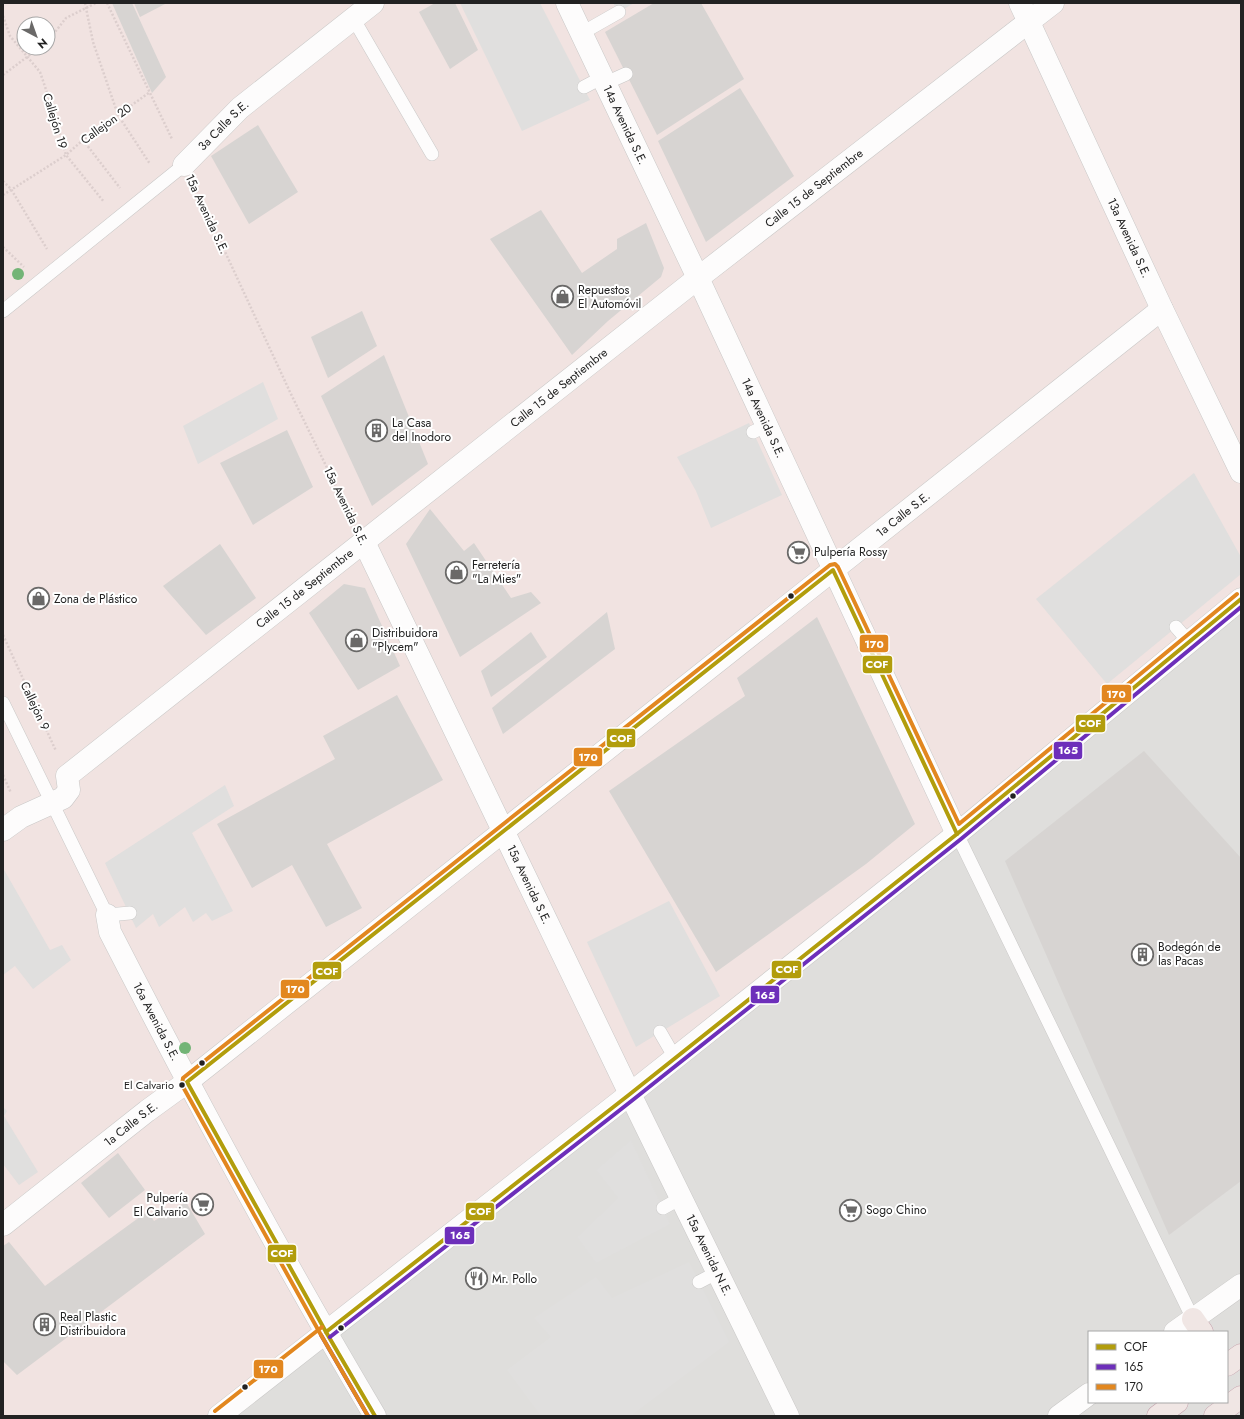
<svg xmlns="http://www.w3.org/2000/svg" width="1244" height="1419" font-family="Jost,sans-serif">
  <rect width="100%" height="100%" fill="#f0eeeb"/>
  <path fill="#dfdedc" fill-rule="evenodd" d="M3,3H1241V1416H3ZM24,24H48V48H24ZM1089,1332H1227V1402H1089Z"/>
  <path fill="#f1e3e1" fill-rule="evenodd" d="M3,3H1241V599L222,1416H3ZM24,24H48V48H24Z"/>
  <g fill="#e0dfde">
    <polygon points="460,3 540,3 590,100 522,131"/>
    <polygon points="613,3 634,3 619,12"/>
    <polygon points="263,382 278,419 198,464 183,426"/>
    <polygon points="749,423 782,495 711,528 696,491 677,457"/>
    <polygon points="1194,473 1241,557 1241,574 1107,684 1036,599"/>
    <polygon points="225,785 234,806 192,833 233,911 212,921 206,913 193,922 185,907 159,927 153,914 136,928 105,863"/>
    <polygon points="3,868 50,950 62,945 71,960 33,989 15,966 3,975"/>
    <polygon points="669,901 720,996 636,1047 587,942"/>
    <polygon points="3,1107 7,1111 4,1116 38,1172 19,1185 3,1164"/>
    <polygon points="631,1140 670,1224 596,1263 577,1237 618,1198 596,1170"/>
    <polygon points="689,1262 729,1342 633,1414 634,1416 541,1416 507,1370 551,1337 534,1318 596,1277 612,1298"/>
  </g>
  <g fill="#d7d4d2">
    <polygon points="112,3 132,3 166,77 152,93"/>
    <polygon points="134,3 167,3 140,17"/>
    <polygon points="435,3 455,3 478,50 450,69 419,12"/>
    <polygon points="654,3 701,3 744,79 657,135 605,32"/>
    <polygon points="740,88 794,176 706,242 658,141"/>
    <polygon points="258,125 298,192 249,224 211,156"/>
    <polygon points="541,210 582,273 617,249 617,239 646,223 664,268 661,277 608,321 572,355 490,239"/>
    <polygon points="362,311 377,346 328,378 311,337"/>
    <polygon points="384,355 428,464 372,506 321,396"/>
    <polygon points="287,430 313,487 253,525 220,463"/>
    <polygon points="430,509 464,551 474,543 511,598 531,592 541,603 460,657 406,544"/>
    <polygon points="220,544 256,598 206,635 163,586"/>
    <polygon points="344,584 365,588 400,666 358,690 309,613"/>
    <polygon points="607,612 615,649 503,734 492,708"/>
    <polygon points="817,617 915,824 866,864 716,972 609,791 745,696 737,678"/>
    <polygon points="531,632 547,657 491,697 481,671"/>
    <polygon points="397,695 443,780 327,844 362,908 326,927 292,865 252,888 217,824 335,759 323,736"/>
    <polygon points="1144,751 1241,858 1241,1181 1169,1235 1005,861"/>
    <polygon points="118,1153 145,1190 109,1218 81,1183"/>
    <polygon points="186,1202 205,1234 17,1375 3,1361 3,1246 9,1242 45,1286 148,1211 154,1221"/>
  </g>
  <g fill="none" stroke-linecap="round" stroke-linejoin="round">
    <defs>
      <g id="service">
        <polyline points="353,18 432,154"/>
        <polyline points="582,33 619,12"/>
        <polyline points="606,83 626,74"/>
        <polyline points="584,87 603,77"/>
        <polyline points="3,311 184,165"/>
        <polyline points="753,432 766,426"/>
        <polyline points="1176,627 1189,642"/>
        <polyline points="3,703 107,915 130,913"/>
        <polyline points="957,834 1193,1319"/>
        <polyline points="660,1032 675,1058"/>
        <polyline points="663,1208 681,1198"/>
        <polyline points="699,1282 718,1272"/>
      </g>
      <g id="minor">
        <path id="s1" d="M567,3L698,278L957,834"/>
        <path id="s2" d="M1020,3L1162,309L1241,472"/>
        <path id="s3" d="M184,165L240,108L373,3"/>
        <path id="s4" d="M364,542L630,1094L788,1416"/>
        <path id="s5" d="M3,830L21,817L63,798L69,790L67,776L698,278L1053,3"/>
        <path id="s6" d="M107,915L110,932C194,1096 281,1258 375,1416"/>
        <path id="s7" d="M3,1225L147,1111L187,1082L1162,309"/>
        <polyline points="219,1416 630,1094 957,834 1241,599"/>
      </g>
      <g id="tertiary">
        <polyline points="1175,1332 1241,1285"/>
        <polyline points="1059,1416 1089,1394"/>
      </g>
      <g id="trunk">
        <polyline points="1193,1319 1202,1332"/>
        <polyline points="1227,1365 1241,1355"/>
        <polyline points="1158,1416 1177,1402"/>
        <polyline points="1215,1416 1241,1397"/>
      </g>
    </defs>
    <use href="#service" stroke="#c9c8c7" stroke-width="14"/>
    <use href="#minor" stroke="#c9c8c7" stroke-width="23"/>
    <use href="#tertiary" stroke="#c9c8c7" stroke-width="23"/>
    <use href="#trunk" stroke="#c5a2ac" stroke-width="23"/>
    <g stroke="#dccecd" stroke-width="2.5" stroke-dasharray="2 2" stroke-linecap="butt">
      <polyline points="85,3 93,42 118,115 150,164"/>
      <polyline points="107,3 172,139"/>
      <polyline points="3,16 10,36 40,72 54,113 66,155 104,202"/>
      <polyline points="48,41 66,18 96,3"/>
      <polyline points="3,75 39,48"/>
      <polyline points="83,140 120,188"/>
      <polyline points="3,181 11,189 47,249"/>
      <polyline points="195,187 290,392 352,519"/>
      <polyline points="3,195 66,155 83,140 150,92"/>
      <polyline points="3,247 24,267"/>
      <polyline points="3,635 56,751"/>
      <polyline points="3,775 11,793"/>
    </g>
    <use href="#service" stroke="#fdfcfc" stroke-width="13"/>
    <use href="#minor" stroke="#fdfcfc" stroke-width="22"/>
    <use href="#tertiary" stroke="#fdfcfc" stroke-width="22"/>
    <use href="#trunk" stroke="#f0e6e4" stroke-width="22"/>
    <defs>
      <g id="bus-1">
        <polyline points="326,1332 630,1094 957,834 1241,599"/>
        <polyline points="375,1416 326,1332 187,1082 833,570 957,834"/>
      </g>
      <g id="bus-2">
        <polyline points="321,1335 368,1416"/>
        <polyline points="330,1337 634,1099 961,839 1241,607"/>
      </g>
      <g id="bus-3">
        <polyline points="215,1411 322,1327"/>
        <polyline points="368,1416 321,1335 182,1085 183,1078 830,565 835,564 838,567 959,824 1237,594"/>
      </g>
    </defs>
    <use href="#bus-1" stroke="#fff" stroke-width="7"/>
    <use href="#bus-2" stroke="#fff" stroke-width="7"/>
    <use href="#bus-3" stroke="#fff" stroke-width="7"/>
    <use href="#bus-1" stroke="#b29d0c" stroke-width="4"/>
    <use href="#bus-2" stroke="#6d2fba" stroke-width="4"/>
    <use href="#bus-3" stroke="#e2871f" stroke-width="4"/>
  </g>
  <g fill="#73b476">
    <circle cx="18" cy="274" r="6"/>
    <circle cx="185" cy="1048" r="6"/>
  </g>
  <defs>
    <symbol id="shop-ring" viewBox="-11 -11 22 22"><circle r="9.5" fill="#fff" stroke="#6a6968" stroke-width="1.5"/><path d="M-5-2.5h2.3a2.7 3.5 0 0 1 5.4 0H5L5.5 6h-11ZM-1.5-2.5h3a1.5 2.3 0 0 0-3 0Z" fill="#6a6968"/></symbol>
    <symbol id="building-ring" viewBox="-11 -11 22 22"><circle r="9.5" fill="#fff" stroke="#6a6968" stroke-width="1.5"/><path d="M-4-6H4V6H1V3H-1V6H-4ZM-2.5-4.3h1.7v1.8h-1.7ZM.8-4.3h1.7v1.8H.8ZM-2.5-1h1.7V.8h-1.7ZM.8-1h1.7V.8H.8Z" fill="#6a6968"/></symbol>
    <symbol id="supermarket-ring" viewBox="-11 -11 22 22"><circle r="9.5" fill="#fff" stroke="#6a6968" stroke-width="1.5"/><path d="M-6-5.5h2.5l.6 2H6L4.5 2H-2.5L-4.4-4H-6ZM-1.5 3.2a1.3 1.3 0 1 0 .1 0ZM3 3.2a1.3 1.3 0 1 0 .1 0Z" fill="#6a6968"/></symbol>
    <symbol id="restaurant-ring" viewBox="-11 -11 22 22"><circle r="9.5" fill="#fff" stroke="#6a6968" stroke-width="1.5"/><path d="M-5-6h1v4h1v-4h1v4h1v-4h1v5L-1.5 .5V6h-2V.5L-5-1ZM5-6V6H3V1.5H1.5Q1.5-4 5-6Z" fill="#6a6968"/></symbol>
  </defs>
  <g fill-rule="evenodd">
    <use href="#shop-ring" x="550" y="284" width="25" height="25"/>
    <use href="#building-ring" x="364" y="418" width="25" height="25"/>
    <use href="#supermarket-ring" x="786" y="540" width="25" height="25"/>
    <use href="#shop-ring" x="444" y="560" width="25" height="25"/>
    <use href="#shop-ring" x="26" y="586" width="25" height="25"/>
    <use href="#shop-ring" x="344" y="628" width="25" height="25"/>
    <use href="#building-ring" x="1130" y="942" width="25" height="25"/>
    <use href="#supermarket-ring" x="190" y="1192" width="25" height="25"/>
    <use href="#supermarket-ring" x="838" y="1198" width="25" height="25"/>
    <use href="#restaurant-ring" x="464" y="1266" width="25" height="25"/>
    <use href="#building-ring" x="32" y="1312" width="25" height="25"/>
  </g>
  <g fill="#222" stroke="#fff" stroke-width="1.5">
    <circle cx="791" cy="596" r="3.5"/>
    <circle cx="1013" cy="796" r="3.5"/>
    <circle cx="202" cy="1063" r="3.5"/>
    <circle cx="182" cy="1085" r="3.5"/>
    <circle cx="341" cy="1328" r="3.5"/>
    <circle cx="245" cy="1387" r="3.5"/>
  </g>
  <g text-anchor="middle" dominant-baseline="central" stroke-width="4" stroke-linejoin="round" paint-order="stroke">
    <g font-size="11" fill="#222" stroke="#fff" text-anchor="end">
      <text x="174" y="1085">El Calvario</text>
    </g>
    <g font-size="12" fill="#222" stroke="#fff">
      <text transform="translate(55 121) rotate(73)">Callejón 19</text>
      <text transform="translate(106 124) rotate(-36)">Callejon 20</text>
      <text stroke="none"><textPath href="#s1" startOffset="135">14a Avenida S.E.</textPath></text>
      <text stroke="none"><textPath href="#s3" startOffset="56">3a Calle S.E.</textPath></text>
      <text stroke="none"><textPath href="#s5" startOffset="1043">Calle 15 de Septiembre</textPath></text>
      <text transform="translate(207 214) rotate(65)">15a Avenida S.E.</text>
      <text stroke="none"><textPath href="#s2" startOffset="259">13a Avenida S.E.</textPath></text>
      <text stroke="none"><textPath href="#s5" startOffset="719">Calle 15 de Septiembre</textPath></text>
      <text stroke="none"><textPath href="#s1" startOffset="459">14a Avenida S.E.</textPath></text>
      <text transform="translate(346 506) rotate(64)">15a Avenida S.E.</text>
      <text stroke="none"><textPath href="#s7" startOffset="1147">1a Calle S.E.</textPath></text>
      <text stroke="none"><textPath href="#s5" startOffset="395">Calle 15 de Septiembre</textPath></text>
      <text transform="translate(35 706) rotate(65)">Callejón 9</text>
      <text stroke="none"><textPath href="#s4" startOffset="380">15a Avenida S.E.</textPath></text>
      <text stroke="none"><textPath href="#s6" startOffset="118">16a Avenida S.E.</textPath></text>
      <text stroke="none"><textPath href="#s7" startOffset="163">1a Calle S.E.</textPath></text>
      <text stroke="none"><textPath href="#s4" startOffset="792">15a Avenida N.E.</textPath></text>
    </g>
    <g font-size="12" fill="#222" stroke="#fff" text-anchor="start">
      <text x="578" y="290">Repuestos<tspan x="578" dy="14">El Automóvil</tspan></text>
      <text x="392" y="423">La Casa<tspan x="392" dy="14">del Inodoro</tspan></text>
      <text x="814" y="552">Pulpería Rossy</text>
      <text x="472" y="565">Ferretería<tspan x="472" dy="14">"La Mies"</tspan></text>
      <text x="54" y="599">Zona de Plástico</text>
      <text x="372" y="633">Distribuidora<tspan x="372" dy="14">"Plycem"</tspan></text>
      <text x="1158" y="947">Bodegón de<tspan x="1158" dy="14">las Pacas</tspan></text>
      <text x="188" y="1198" text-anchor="end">Pulpería<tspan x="188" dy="14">El Calvario</tspan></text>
      <text x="866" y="1210">Sogo Chino</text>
      <text x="492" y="1279">Mr. Pollo</text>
      <text x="60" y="1317">Real Plastic<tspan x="60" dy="14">Distribuidora</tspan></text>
    </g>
  </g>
  <g stroke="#fff" stroke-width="1.5">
    <rect x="859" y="634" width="30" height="19" rx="4" fill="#e2871f"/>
    <rect x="862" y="655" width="31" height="19" rx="4" fill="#b29d0c"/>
    <rect x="1101" y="684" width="31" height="19" rx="4" fill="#e2871f"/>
    <rect x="1075" y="714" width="31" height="19" rx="4" fill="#b29d0c"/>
    <rect x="606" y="728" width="30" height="20" rx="4" fill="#b29d0c"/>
    <rect x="1053" y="741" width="30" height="19" rx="4" fill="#6d2fba"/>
    <rect x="573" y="747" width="30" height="20" rx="4" fill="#e2871f"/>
    <rect x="771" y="960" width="31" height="19" rx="4" fill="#b29d0c"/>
    <rect x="312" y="961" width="30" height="19" rx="4" fill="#b29d0c"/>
    <rect x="280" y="979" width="30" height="20" rx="4" fill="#e2871f"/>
    <rect x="750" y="985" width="30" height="19" rx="4" fill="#6d2fba"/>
    <rect x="465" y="1202" width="30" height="19" rx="4" fill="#b29d0c"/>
    <rect x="444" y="1226" width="31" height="19" rx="4" fill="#6d2fba"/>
    <rect x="267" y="1244" width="30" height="19" rx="4" fill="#b29d0c"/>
    <rect x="253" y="1359" width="31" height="20" rx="4" fill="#e2871f"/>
  </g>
  <g font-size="11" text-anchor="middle" font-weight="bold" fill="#fff">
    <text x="874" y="648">170</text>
    <text x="877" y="668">COF</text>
    <text x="1116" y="698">170</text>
    <text x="1090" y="727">COF</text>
    <text x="621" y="742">COF</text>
    <text x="1068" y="754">165</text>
    <text x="588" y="761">170</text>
    <text x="787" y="973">COF</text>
    <text x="327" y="975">COF</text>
    <text x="295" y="993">170</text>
    <text x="765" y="999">165</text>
    <text x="480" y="1215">COF</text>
    <text x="460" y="1239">165</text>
    <text x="282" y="1257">COF</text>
    <text x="268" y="1373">170</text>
  </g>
  <rect width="1244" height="1419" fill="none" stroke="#222222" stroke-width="8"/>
  <rect x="1088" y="1331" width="140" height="72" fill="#ffffff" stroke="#a7a7a7"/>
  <rect x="1096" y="1344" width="20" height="6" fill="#b29d0c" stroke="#a7a7a7"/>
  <text x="1124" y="1351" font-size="12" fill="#222222">COF</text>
  <rect x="1096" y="1364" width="20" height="6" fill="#6d2fba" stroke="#a7a7a7"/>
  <text x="1124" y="1371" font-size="12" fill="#222222">165</text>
  <rect x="1096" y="1384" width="20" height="6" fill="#e2871f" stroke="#a7a7a7"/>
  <text x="1124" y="1391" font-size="12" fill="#222222">170</text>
  <g transform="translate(36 36) rotate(139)"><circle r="19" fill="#ffffff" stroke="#a7a7a7"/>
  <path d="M0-3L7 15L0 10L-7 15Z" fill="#6a6968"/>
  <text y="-6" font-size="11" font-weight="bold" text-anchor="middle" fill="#222222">N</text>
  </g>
</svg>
